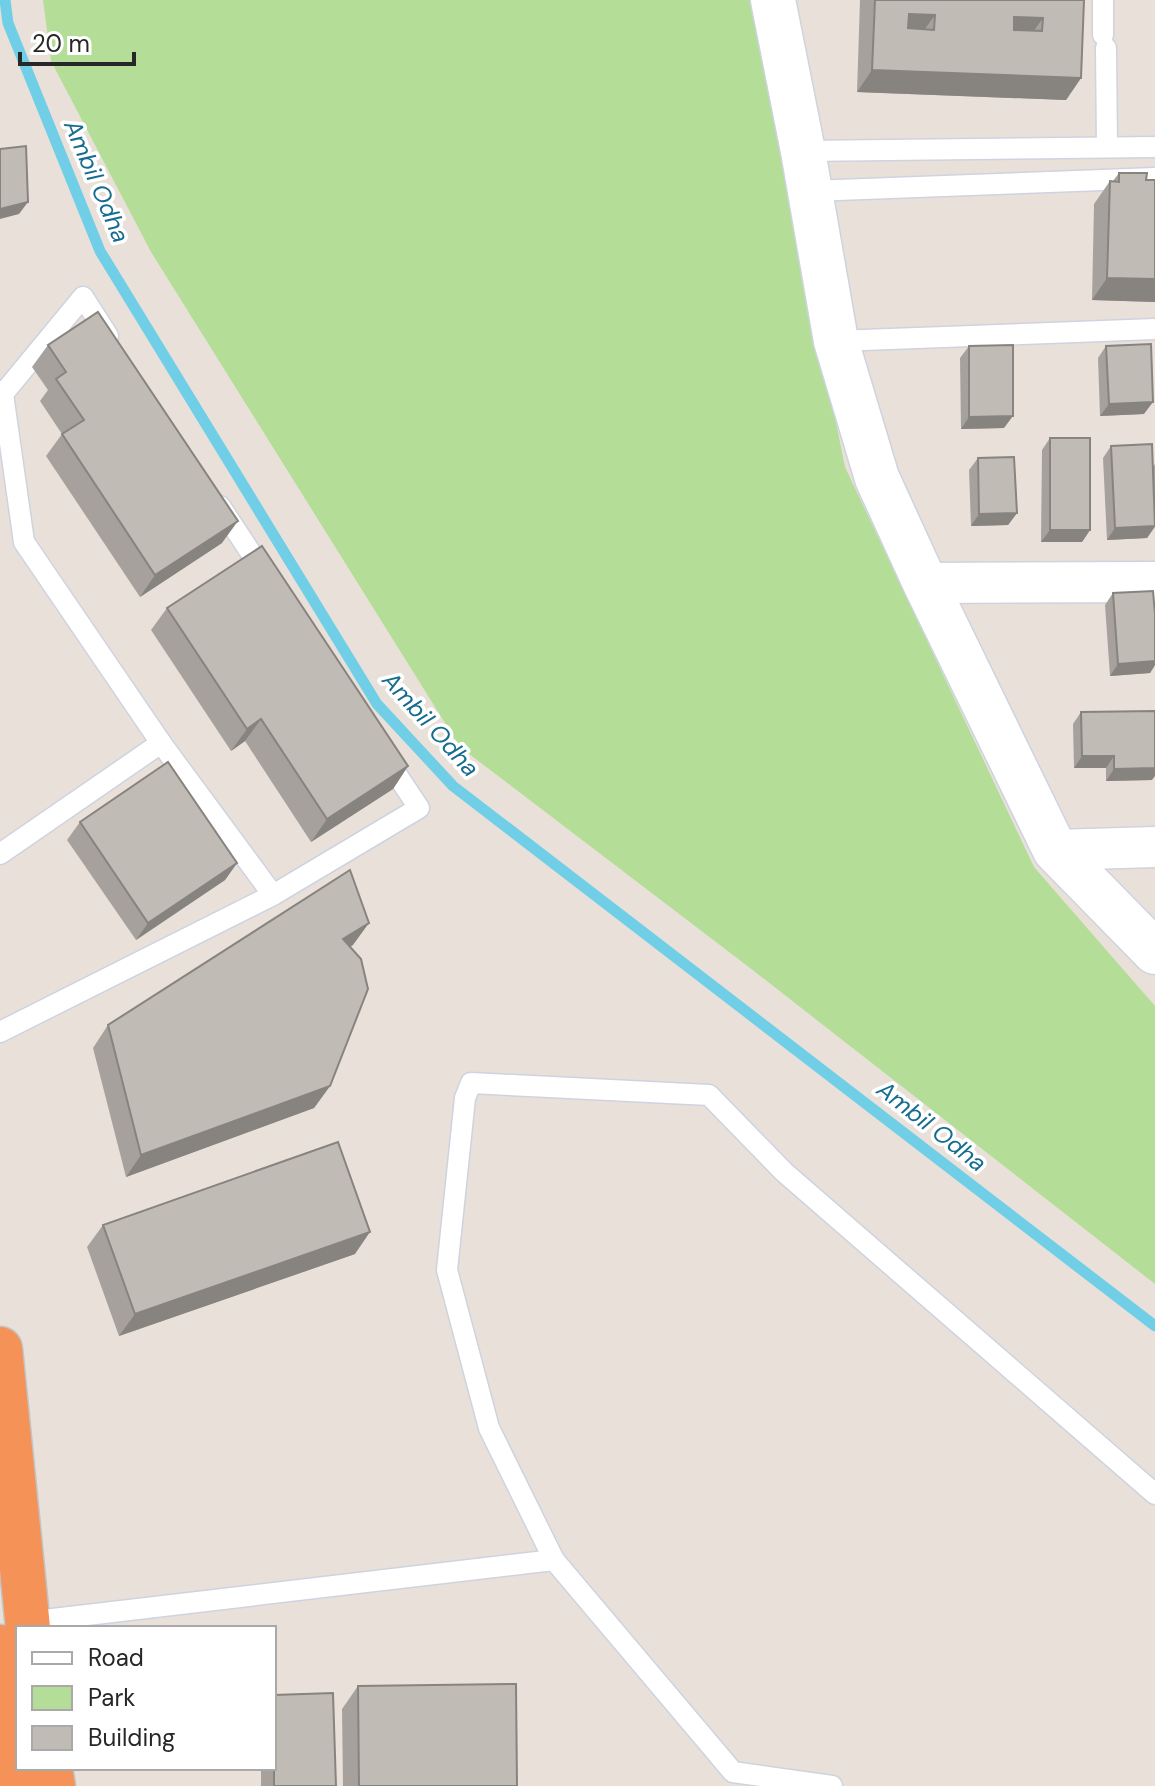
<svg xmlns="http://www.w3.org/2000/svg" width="1155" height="1786" font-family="'DM Sans',sans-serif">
  <rect width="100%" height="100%" fill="#e9e1d9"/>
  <polygon fill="#b4de98" points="43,0 751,0 845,467 1034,867 1155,1006 1155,1284 750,968 460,747 151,252 51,61"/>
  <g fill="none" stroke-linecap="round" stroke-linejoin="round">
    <polyline stroke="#70cfe7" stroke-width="11" points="5,0 8,23 100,251 377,704 453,786 1155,1326"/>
    <defs>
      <g id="lane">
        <polyline points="1103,0 1103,35"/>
        <polyline points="1106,48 1107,146"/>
        <polyline points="803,151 1155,147"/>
        <polyline points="810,191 1155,178"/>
        <polyline points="836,341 1155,329"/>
        <polyline points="0,391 3,394 24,542 161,743"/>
        <polyline points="3,394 83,297 108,336"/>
        <polyline points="220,506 264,573"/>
        <polyline points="0,854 161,743 273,895 0,1032"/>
        <polyline points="273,895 419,808 385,757"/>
        <polyline points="27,1622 554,1560"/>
        <polyline points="832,1786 733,1772 554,1560 489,1428 447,1270 465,1098 471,1083 709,1095 784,1172 1155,1494"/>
      </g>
      <g id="street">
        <polyline points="925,583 1155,582"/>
        <polyline points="1055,850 1155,847"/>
      </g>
      <polyline id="secondary" points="773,0 803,151 836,341 877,478 925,583 1055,850 1155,952"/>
      <g id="highway">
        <polyline points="0,1349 28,1628"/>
        <polyline points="0,1647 18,1786"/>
        <polyline points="50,1768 53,1786"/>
      </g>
    </defs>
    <use href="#lane" stroke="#ced3e0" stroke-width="23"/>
    <use href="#street" stroke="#ced3e0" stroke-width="43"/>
    <use href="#secondary" stroke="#ced3e0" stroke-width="47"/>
    <use href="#highway" stroke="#c3c3c3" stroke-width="47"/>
    <use href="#lane" stroke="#fff" stroke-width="20"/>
    <use href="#street" stroke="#fff" stroke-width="40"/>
    <use href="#secondary" stroke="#fff" stroke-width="44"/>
    <use href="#highway" stroke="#f59258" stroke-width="44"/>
  </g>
  <g fill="#a6a19d">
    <polygon points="860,0 1084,0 1081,78 1066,100 857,92"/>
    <polygon points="1119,173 1146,180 1155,302 1092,300 1094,204 1110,181 1113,181"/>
    <polygon points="48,345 222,543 140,597 46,456 62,434 40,401 48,390 32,367"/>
    <polygon points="969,346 1004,428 961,429 960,358"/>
    <polygon points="1106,346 1144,414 1100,416 1098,358"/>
    <polygon points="1050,438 1090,530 1082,542 1041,542 1042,450"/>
    <polygon points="1111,446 1153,467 1155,464 1155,530 1155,527 1147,538 1107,540 1103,458"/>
    <polygon points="978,458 1017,513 1008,525 971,526 969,470"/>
    <polygon points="1113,593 1155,614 1155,665 1150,673 1110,676 1105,605"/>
    <polygon points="167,608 408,766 393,789 311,842 245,741 231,751 151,630"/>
    <polygon points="1081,712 1152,780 1106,781 1106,768 1074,768 1073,724"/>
    <polygon points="80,822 237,863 225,880 136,940 67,840"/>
    <polygon points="353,945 350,947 330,1086 314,1108 126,1177 93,1048 108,1025"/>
    <polygon points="103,1225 355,1254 119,1336 87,1247"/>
    <polygon points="358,1686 517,1786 343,1786 342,1709"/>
    <polygon points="261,1768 274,1768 336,1786 261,1786"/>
  </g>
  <g fill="#87837f">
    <polygon points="909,14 935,15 919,37 894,36"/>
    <polygon points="1014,17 1043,18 1027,40 999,39"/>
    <polygon points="872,70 1081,78 1066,100 857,92"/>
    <polygon points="28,202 19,214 0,219 0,209"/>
    <polygon points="1107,278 1155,279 1155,302 1092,300"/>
    <polygon points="1153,402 1144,414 1100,416 1109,404"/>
    <polygon points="1013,416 1004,428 961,429 969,417"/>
    <polygon points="1017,513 1008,525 971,526 979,514"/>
    <polygon points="238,521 222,543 140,597 155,575"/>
    <polygon points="1155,526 1147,538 1107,540 1115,528"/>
    <polygon points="1050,530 1090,530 1082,542 1041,542"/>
    <polygon points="1155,661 1155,665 1150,673 1110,676 1118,664"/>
    <polygon points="261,719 245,741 231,751 247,729"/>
    <polygon points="1082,756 1114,756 1106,768 1074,768"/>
    <polygon points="408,766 393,789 311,842 327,819"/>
    <polygon points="1155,768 1155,776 1152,780 1106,781 1114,769"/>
    <polygon points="237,863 225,880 136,940 148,923"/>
    <polygon points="369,923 353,945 327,962 343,939"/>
    <polygon points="330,1086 314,1108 126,1177 141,1155"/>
    <polygon points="370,1232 355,1254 119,1336 135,1314"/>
  </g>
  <g fill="#c1bbb6" stroke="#87837f" stroke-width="2" fill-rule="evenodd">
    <path d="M875,0H1084L1081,78L872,70ZM909,14L935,15L934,30L908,28ZM1014,17L1043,18L1042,31L1014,30Z"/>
    <polygon points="26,146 28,202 0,209 0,149"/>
    <polygon points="1119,173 1147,173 1146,180 1155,180 1155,279 1107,278 1110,181 1119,182"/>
    <polygon points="98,312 238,521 155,575 62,434 84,420 56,379 66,372 48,345"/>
    <polygon points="1151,344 1153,402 1109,404 1106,346"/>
    <polygon points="1013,345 1013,416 969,417 969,346"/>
    <rect x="1050" y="438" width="40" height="92"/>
    <polygon points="1152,444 1155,526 1115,528 1111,446"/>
    <polygon points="1014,457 1017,513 979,514 978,458"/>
    <polygon points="262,546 408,766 327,819 261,719 247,729 167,608"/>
    <polygon points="1153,591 1155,614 1155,661 1118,664 1113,593"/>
    <polygon points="1155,711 1155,768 1114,769 1114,756 1082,756 1081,712"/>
    <polygon points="168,762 237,863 148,923 80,822"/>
    <polygon points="350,870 369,923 343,939 361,959 368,989 330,1086 141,1155 108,1025"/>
    <polygon points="338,1142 370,1232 135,1314 103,1225"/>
    <polygon points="516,1684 517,1786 359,1786 358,1686"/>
    <polygon points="333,1693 336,1786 274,1786 274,1695"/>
  </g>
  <g text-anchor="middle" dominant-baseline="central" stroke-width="7" stroke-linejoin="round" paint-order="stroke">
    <g font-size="24" font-style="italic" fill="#146c8e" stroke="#fff">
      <text transform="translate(97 181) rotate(67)">Ambil Odha</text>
      <text transform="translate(431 724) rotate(48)">Ambil Odha</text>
      <text transform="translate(932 1126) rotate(38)">Ambil Odha</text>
    </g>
  </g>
  <rect x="16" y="1626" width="260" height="144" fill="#ffffff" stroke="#a9a9a9" stroke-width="2"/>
  <rect x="32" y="1652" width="40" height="12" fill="#ffffff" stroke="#a9a9a9" stroke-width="2"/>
  <text x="88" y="1666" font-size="24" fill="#272727">Road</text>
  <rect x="32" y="1686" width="40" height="24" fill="#b4de98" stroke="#a9a9a9" stroke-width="2"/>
  <text x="88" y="1706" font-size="24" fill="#272727">Park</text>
  <rect x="32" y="1726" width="40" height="24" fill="#c1bbb6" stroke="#a9a9a9" stroke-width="2"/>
  <text x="88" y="1746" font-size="24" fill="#272727">Building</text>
  <path d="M20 52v12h114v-12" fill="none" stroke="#272727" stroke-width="4"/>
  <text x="32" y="52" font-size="24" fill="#272727" stroke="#ffffff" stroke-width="6" paint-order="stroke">20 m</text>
</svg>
